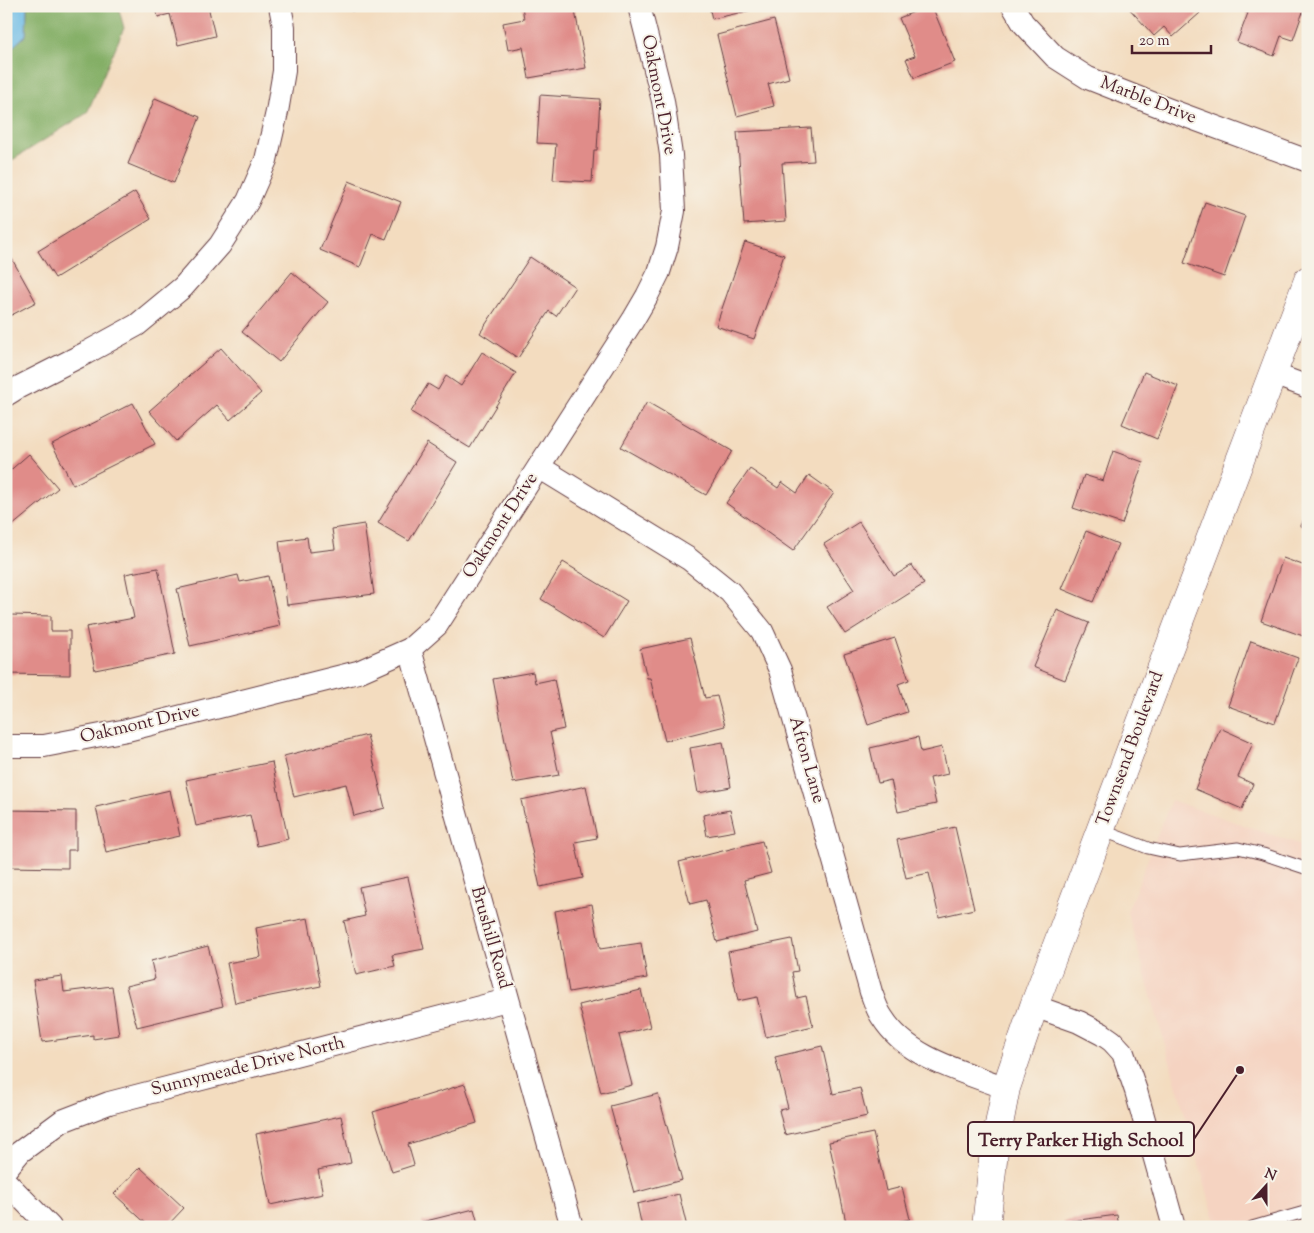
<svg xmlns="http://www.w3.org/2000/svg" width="1314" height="1233" font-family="'Sorts Mill Goudy',serif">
  <rect width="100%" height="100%" fill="#f7f3e8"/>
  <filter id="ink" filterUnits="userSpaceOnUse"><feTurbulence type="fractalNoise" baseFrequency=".02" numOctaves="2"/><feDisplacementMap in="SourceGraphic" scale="10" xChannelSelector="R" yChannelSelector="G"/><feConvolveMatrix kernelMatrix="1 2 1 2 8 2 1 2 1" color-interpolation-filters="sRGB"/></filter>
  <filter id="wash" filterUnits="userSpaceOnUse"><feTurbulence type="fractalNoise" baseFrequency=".0096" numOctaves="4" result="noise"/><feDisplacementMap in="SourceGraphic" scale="20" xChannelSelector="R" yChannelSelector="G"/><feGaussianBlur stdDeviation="1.12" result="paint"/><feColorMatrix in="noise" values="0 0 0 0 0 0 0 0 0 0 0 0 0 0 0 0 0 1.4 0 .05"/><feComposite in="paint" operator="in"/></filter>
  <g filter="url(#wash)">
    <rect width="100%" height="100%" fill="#f3dcbf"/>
    <polygon fill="#f5d3c1" points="1171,800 1308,847 1308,1227 1217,1227 1127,912"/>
    <polygon fill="#84af66" stroke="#676748" points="27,6 118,6 124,28 87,113 6,164 6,53 26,35"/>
    <polygon fill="#6dbce7" stroke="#5c6e89" points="6,6 27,6 26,35 6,53"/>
    <g id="blocks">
      <g fill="#e08c89">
        <polygon points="155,6 208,6 215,36 178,45 170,14 158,17"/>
        <polygon points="350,6 376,6 376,7 351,11"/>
        <polygon points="522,6 574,6 586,68 529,78 523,47 508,50 503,23 524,19"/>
        <polygon points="709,6 752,6 752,10 712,19"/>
        <polygon points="929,6 932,6 955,62 914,78 906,59 915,56 899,18"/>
        <polygon points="1127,6 1194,6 1200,13 1173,37 1164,27 1154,36"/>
        <polygon points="1237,6 1305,6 1293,40 1281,36 1274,56 1237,42 1248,13 1236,8"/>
        <polygon points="774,20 789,78 768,84 774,106 737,116 717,35"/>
        <polygon points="540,95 600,99 597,150 594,150 592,182 553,180 556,144 537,143"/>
        <polygon points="155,98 200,117 174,183 128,164"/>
        <polygon points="811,128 814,161 782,163 786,221 744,224 737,132"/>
        <polygon points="349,181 401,202 386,239 373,234 360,267 320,250"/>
        <polygon points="135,192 151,219 55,278 38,251"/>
        <polygon points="1205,202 1245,216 1224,277 1184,263"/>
        <polygon points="745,242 784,255 754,339 716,326"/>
        <polygon points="530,257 575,287 556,316 549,311 518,358 480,333"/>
        <polygon points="12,259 36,302 6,318 6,263"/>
        <polygon points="292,272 328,302 279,362 242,332"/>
        <polygon points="221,348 261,393 230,420 217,405 176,441 149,411"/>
        <polygon points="482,352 516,373 470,448 411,412 428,384 438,390 446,376 461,386"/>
        <polygon points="1144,372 1178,386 1157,439 1122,424"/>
        <polygon points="647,402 732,451 706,495 621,447"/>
        <polygon points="133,403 155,444 73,485 52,444"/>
        <polygon points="427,443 457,462 409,541 378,523"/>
        <polygon points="1113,451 1143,462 1122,524 1073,508 1084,475 1103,481"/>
        <polygon points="29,454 58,488 6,531 6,474"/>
        <polygon points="750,469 778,488 782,482 797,493 809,475 834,493 793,551 726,503"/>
        <polygon points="1308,509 1308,528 1301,526"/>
        <polygon points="859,522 894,576 912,565 924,584 845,634 827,607 854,590 824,544"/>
        <polygon points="364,524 374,594 287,605 279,541 307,537 309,552 335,549 332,529"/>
        <polygon points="1086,531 1118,544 1093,602 1062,589"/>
        <polygon points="1283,558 1308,567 1308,632 1306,637 1261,621"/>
        <polygon points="563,562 627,601 604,638 541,599"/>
        <polygon points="158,568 175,654 95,670 86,627 134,618 125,574"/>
        <polygon points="238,575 240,582 268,576 280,626 190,646 177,589"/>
        <polygon points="1057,610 1089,623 1065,680 1033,667"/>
        <polygon points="10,615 51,616 51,631 70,631 70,675 6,674 6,628 10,628"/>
        <polygon points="690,638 705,698 717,696 725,726 665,741 650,678 647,678 640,649"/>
        <polygon points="895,638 909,680 898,684 907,712 868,725 844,654"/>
        <polygon points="1251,641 1298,658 1275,723 1228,706"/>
        <polygon points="533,672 535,683 554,679 564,729 550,732 559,775 513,783 493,679"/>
        <polygon points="1220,728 1253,743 1238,777 1253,784 1242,809 1195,789"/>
        <polygon points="367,735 385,808 354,816 346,784 294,797 284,756"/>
        <polygon points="918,737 921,752 942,747 948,774 930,778 936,804 898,812 891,780 878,783 870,748"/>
        <polygon points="723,742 731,787 698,793 690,748"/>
        <polygon points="272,762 288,839 257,846 250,815 196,826 186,780"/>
        <polygon points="586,786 597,838 575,842 583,878 540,887 521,800"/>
        <polygon points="170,790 180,836 106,852 96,807"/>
        <polygon points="6,810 76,811 76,850 68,850 68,868 6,867"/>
        <polygon points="730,810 735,831 707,836 703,815"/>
        <polygon points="955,827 974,909 939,917 929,873 906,878 897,840"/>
        <polygon points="762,841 771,873 744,880 757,932 717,942 706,900 690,904 679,862"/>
        <polygon points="408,877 424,949 392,955 395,966 356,975 344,921 365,916 359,887"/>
        <polygon points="592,904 600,949 641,943 647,978 569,992 555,911"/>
        <polygon points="308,918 321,986 235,1003 227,963 261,957 256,928"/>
        <polygon points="792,939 798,971 792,972 797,998 806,996 813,1026 766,1037 757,997 738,1001 728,952"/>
        <polygon points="208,946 223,1006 137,1027 126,986 155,979 151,961"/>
        <polygon points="62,976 64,992 112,986 119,1035 93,1039 93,1035 42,1042 33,980"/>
        <polygon points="641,990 650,1027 619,1035 632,1085 601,1093 579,1005"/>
        <polygon points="822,1046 833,1094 860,1088 867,1116 785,1135 779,1110 788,1108 775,1057"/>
        <polygon points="465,1084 477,1123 408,1144 414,1165 392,1172 373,1112"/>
        <polygon points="658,1094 682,1180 634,1193 610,1106"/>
        <polygon points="341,1116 351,1163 318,1170 323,1194 270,1205 256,1134"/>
        <polygon points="873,1133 886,1191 902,1187 910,1219 872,1227 847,1227 829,1142"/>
        <polygon points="140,1167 184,1208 166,1227 150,1227 114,1194"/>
        <polygon points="679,1194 687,1227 642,1227 637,1204"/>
        <polygon points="474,1209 479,1227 423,1227 422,1222"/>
        <polygon points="1117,1215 1119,1227 1064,1227 1064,1222"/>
      </g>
    </g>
  </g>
  <g filter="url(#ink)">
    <use href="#blocks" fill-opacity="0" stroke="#633b41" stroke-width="1"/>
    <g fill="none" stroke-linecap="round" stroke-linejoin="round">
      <defs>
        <g id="service">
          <polyline points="1101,830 1148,848 1180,855 1238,848 1263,854 1308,869"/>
          <polyline points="1252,1227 1308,1211"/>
        </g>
        <g id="minor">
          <polyline points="1013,6 1023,23 1055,57 1088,78 1167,109 1308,161"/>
          <polyline points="1273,374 1308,387"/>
          <polyline points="6,395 19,387 86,353 137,325 183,287 220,245 248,201 266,160 277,112 284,71 284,27 280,6"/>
          <path d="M539,467L689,559L730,592L762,631L780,670L871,992C874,1000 877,1010 882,1017C908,1059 962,1071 1006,1088"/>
          <polyline points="410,649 572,1227"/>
          <polyline points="6,746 44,746 127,730 358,672 410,649 437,625 633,320 647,296 659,272 667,247 674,211 671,155 663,101 639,6"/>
          <polyline points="1034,1006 1079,1022 1102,1034 1112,1041 1123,1053 1136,1091 1174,1227"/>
          <polyline points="6,1169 20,1152 62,1121 109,1103 507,1000"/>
          <polyline points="6,1182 50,1227"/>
        </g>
        <polyline id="tertiary" points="986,1227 994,1151 1006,1088 1034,1006 1308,280"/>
      </defs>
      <use href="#service" stroke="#633b41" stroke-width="13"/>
      <use href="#minor" stroke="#633b41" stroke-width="24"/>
      <use href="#tertiary" stroke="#633b41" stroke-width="29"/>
      <use href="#service" stroke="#fff" stroke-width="11"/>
      <use href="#minor" stroke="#fff" stroke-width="22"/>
      <use href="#tertiary" stroke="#fff" stroke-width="28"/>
    </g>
  </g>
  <g text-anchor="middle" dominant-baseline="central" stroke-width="4" stroke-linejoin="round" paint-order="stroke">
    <g font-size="18" fill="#4a1f2b" stroke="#f7f3e8">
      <text transform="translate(658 95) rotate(79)">Oakmont Drive</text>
      <text transform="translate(1148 101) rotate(21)">Marble Drive</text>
      <text transform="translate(501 526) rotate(-57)">Oakmont Drive</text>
      <text transform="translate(140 725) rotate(-13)">Oakmont Drive</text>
      <text transform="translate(1131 749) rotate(-70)">Townsend Boulevard</text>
      <text transform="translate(806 760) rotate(74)">Afton Lane</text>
      <text transform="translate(490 938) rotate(74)">Brushill Road</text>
      <text transform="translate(248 1067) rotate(-14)">Sunnymeade Drive North</text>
    </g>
  </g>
  <path fill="none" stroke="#4a1f2b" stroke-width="2" d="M1240 1070L1194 1139"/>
  <circle fill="#4a1f2b" stroke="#f7f3e8" stroke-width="2" cx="1240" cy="1070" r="5"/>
  <rect fill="#f7f3e8" stroke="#4a1f2b" stroke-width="2" x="968" y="1122" width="226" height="34" rx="5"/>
  <g font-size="19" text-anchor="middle" font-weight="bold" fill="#4a1f2b">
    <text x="1081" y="1146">Terry Parker High School</text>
  </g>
  <rect width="1314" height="1233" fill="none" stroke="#f7f3e8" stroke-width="25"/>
  <g transform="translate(1266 1186) rotate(21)" stroke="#f7f3e8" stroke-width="4" paint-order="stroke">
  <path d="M0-4L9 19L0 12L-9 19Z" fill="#4a1f2b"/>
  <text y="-8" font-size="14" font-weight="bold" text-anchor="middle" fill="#4a1f2b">N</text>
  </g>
  <path d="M1132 45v8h79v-8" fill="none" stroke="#4a1f2b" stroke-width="2.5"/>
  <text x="1139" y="45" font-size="15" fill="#4a1f2b" stroke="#f7f3e8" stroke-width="4" paint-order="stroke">20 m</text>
</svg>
